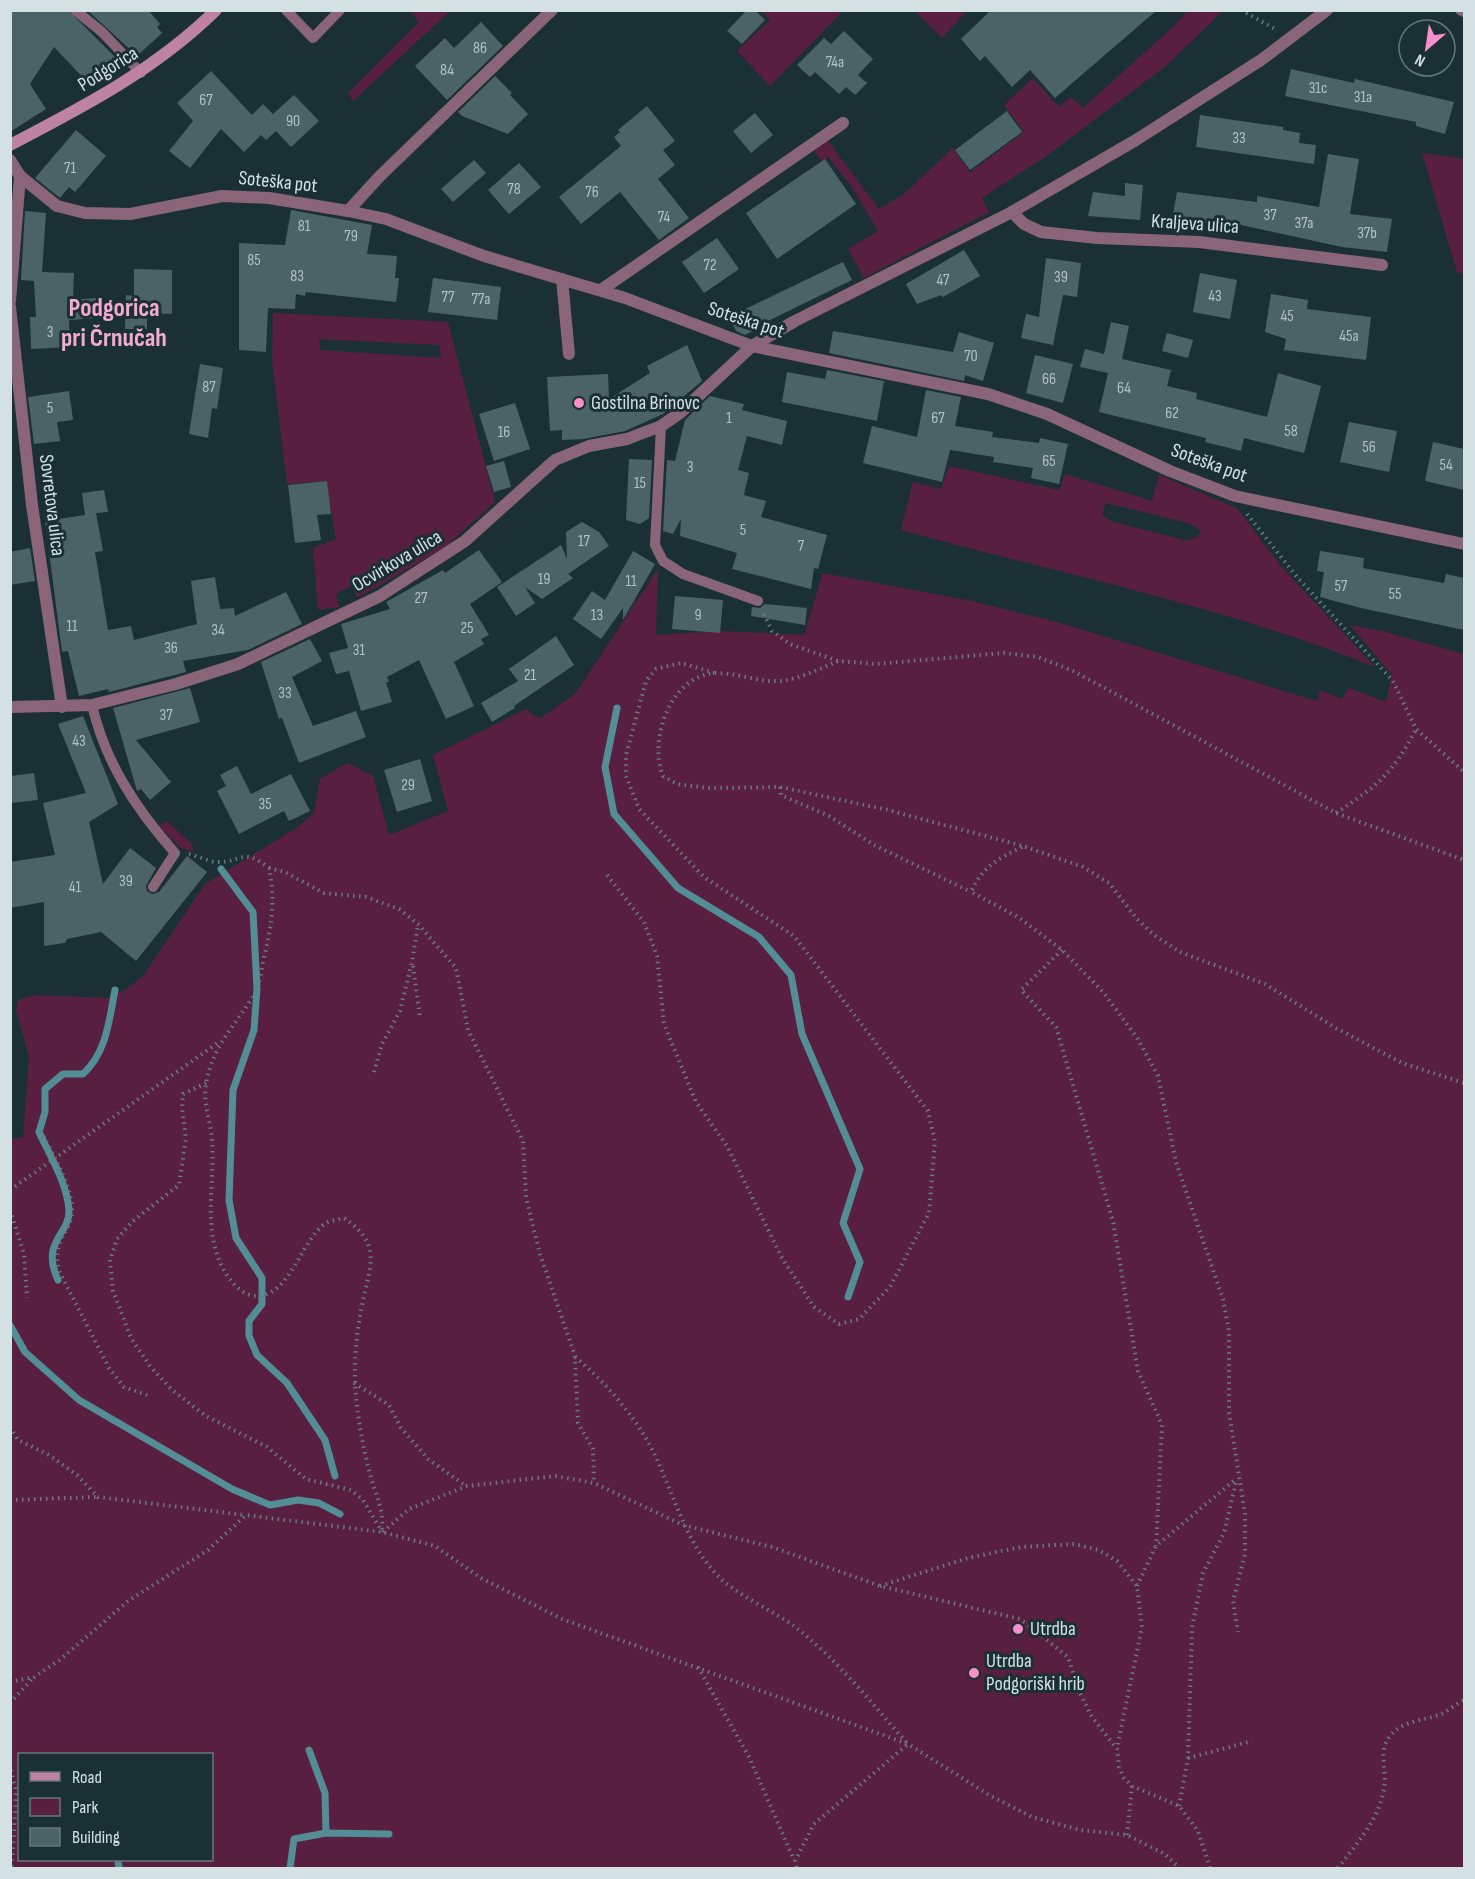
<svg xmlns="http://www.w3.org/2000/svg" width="1475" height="1879" font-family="'Sofia Sans Condensed',sans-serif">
  <rect width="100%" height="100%" fill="#1a3034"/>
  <g fill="#581f41" fill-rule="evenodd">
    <polygon points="1188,10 1223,11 1166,66 1045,157 982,198 989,212 864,278 848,249 878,231 852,187 828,157 822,161 814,151 828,141 879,209 904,194 953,148 970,172 1024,132 1004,105 1033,78 1059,107 1071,97 1083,108 1175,25"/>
    <polygon points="410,11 450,11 353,101 348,93 419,22"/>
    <polygon points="761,11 843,11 770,86 737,51 770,20"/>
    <polygon points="915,11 967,11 942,38"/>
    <polygon points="1422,153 1464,159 1464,274 1457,272"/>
    <path d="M273,313L448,322L495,502L445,547L358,598L351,586L336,594L339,607L318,610L313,548L336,539L326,481L287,484L272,361ZM319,339L439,345L441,358L320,350Z"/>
    <path d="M949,466L1059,490L1065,474L1152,501L1159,475L1237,508L1280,565L1375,667C1224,606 1057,573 901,530L913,482L941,489ZM1106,503L1191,524L1201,531L1198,537L1187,541L1111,521L1102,514Z"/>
    <path d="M658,569L656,635L722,631L804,635L823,573L967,600L1057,622L1317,701L1320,690L1342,699L1349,688L1386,702L1392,675L1350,625L1382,631L1464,654V1868H11L10,1139L23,1137L29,1058L16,1010L18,1000L35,995L108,998L125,990L143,976L205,884L298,827L314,813L320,779L347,763L373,776L389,835L448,811L433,755L526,709L539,719L575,694ZM20,1754H212V1860H20Z"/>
    <polygon points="167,821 192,844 194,852 181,848 159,826"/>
  </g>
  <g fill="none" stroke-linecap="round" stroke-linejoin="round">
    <g stroke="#538e97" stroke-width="7">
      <polyline points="617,708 605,767 614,814 678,888 759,937 791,975 802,1034 860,1169 843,1223 860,1262 848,1297"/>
      <polyline points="221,869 253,912 257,988 254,1030 233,1090 229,1200 236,1238 262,1278 262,1304 249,1321 249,1336 257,1355 287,1383 325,1440 335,1476"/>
      <path d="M58,1280C40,1241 70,1235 69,1210C67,1183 50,1156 39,1132L45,1112V1089L63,1074H83C107,1052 109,1020 115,990"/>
      <polyline points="10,1325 25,1352 79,1400 232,1489 270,1505 298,1500 319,1503 340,1514"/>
      <polyline points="309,1750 325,1793 326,1833"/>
      <polyline points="118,1860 119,1868"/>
      <polyline points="290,1868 294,1839 326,1833 389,1834"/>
    </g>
  </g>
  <g fill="#4b6367">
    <polygon points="10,10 68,10 119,61 92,87 54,47 30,84 46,109 10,132"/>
    <polygon points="87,10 148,10 160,24 157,27 162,33 137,56"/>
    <polygon points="747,10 755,10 765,20 742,44 727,31"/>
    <polygon points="991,10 1157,10 1055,98 1030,70 1012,87 985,56 980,61 961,39"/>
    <polygon points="481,22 503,46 447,100 415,66 445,38 454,48"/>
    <polygon points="844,31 873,59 858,75 867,83 855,95 846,87 839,94 815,72 810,77 797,65 824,38 831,44"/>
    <polygon points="1291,69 1354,83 1355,79 1454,102 1445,134 1416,126 1416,122 1285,96"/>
    <polygon points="211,71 252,115 263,104 273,114 294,95 319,121 291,147 276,131 266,140 261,135 244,152 221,129 190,168 169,151 193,121 177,103"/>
    <polygon points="495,76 512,93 510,95 528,114 508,134 462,116 458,112"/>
    <polygon points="647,106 675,141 663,150 675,165 658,179 689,218 659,240 620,192 581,224 559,197 621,146 614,137 620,132 618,130"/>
    <polygon points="1007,111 1022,132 970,170 955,150"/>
    <polygon points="755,113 773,135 751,153 733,131"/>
    <polygon points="1200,115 1283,127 1283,130 1300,133 1299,143 1316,145 1314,164 1196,147"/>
    <polygon points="76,130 106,156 75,192 69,187 60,198 35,178"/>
    <polygon points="1328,154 1359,159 1350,214 1392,219 1387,252 1342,247 1227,222 1227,227 1172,220 1177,192 1257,202 1257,196 1319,207"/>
    <polygon points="825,159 856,204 777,259 746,213"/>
    <polygon points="474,160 486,173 453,202 441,189"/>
    <polygon points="519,163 541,187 509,214 488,190"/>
    <polygon points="1125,183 1143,185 1140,220 1088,216 1093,192 1125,196"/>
    <polygon points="291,210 372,225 367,254 397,256 395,278 399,278 396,302 306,292 305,296 296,294 295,309 268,308 266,352 239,350 239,243 285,245"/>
    <polygon points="25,211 46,213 42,272 74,273 73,300 96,298 98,318 69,320 70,347 31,349 30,317 36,317 34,281 21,280"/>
    <polygon points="717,238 739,269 704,293 682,262"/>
    <polygon points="964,250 980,276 943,297 941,295 917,304 906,284"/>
    <polygon points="1046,258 1081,263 1077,297 1063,295 1053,345 1021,338 1026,314 1039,317"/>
    <polygon points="843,262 852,280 768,321 772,321 745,335 736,331 728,314 733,315"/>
    <polygon points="134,269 172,270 172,314 147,313 147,329 125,329 126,295 134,296"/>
    <polygon points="1200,273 1237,280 1230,319 1193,312"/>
    <polygon points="433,278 501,287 497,320 428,312"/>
    <polygon points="1271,294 1308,300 1307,309 1371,317 1366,360 1284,350 1286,339 1265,332"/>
    <polygon points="1111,322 1129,326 1122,359 1171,370 1167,386 1197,393 1196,399 1267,417 1278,373 1321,386 1304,453 1244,438 1241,451 1205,442 1206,438 1099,412 1108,373 1080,367 1085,349 1104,354"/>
    <polygon points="833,331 953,352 959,332 994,343 983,381 965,375 964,381 829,353"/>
    <polygon points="1167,333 1193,340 1188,358 1162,351"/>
    <polygon points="687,345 702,381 663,414 625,431 583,439 562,440 562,430 550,431 547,377 608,374 609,399 650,373 647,366"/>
    <polygon points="1035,355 1073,364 1063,403 1026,393"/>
    <polygon points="200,364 223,368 217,409 212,408 208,438 189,434"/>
    <polygon points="827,370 884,381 877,421 782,402 787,372 825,379"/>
    <polygon points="926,390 961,397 955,426 993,432 992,437 1039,443 1040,438 1068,444 1059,484 1031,478 1033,468 993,462 994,457 950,450 942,482 863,463 872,426 917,437"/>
    <polygon points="69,391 73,420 57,422 60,441 34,444 28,397"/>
    <polygon points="710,396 744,404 742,410 787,421 782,445 747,436 738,470 749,473 744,495 766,501 761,517 827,535 818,569 814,568 811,589 732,569 737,553 680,536 681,519 673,534 663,531 667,460 675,461 685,420"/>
    <polygon points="515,403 530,449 494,461 479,414"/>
    <polygon points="1349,422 1397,431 1389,472 1340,462"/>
    <polygon points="1433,442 1464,449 1464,490 1425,481"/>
    <polygon points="629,459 652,460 649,518 640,524 626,520"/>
    <polygon points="504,461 511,487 494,492 486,466"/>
    <polygon points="327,481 331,514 317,515 321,540 295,543 288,485"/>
    <polygon points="104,490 108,512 96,513 103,551 95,552 108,630 131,626 134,640 197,624 191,581 215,577 220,609 234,608 235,616 286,592 302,624 248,650 183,661 186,672 109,692 108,689 79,696 68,651 62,652 45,521 85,515 82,493"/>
    <polygon points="582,522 599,532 609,546 568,574 573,578 542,599 525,587 535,603 516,616 497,587 561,545 567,559 566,532"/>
    <polygon points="30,548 35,581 10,585 10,552"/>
    <polygon points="479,550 502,582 470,604 489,635 481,639 484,644 454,662 474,706 446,719 419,660 387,677 389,682 386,682 392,702 361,711 349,671 336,674 329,653 348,648 341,624 390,609 386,602 443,570 445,573"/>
    <polygon points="633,551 655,564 623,620 623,608 601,639 573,619 592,591 605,600"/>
    <polygon points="1320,551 1364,558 1363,568 1444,583 1446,574 1464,578 1464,630 1361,608 1320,597 1324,572 1317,571"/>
    <polygon points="675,596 723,600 720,633 672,629"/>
    <polygon points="765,604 807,608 805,625 751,616 752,607 760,608"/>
    <polygon points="556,636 574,665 514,706 515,708 492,722 481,703 518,681 509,669"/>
    <polygon points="310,639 322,661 292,677 313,726 356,711 366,737 299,763 282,718 279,719 261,662"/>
    <polygon points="190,688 200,722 136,740 171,782 150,800 141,789 137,791 113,708"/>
    <polygon points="83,716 118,804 89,822 103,884 130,848 156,868 146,886 147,891 152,894 159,892 187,856 207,872 136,961 101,932 67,939 65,943 44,946 44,902 10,908 10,862 55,855 43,803 86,793 58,724"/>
    <polygon points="420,759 432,801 397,812 384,770"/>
    <polygon points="237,766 251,794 291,774 310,811 289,821 284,811 239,834 217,791 226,786 220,775"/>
    <polygon points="34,773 38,800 10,803 10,776"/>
  </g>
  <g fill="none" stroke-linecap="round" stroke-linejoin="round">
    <g stroke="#687b7e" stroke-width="4" stroke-dasharray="1.5 4.5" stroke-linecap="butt">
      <polyline points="1241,10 1275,29"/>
      <polyline points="1247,514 1297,577 1393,681 1416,729 1464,772"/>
      <polyline points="764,614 772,631 790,644 838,661 876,664 1004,653 1038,657 1073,671 1336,813 1464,860"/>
      <path d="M838,661C820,669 802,678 781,681C761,683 738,673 717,673C671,674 648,739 663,776L677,784L707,788L780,787L888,810L1023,846L1083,867L1109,883L1137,919L1154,935L1180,952L1265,984L1336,1028L1402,1063L1464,1083"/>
      <polyline points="780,787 781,795 829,816 874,845 971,892"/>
      <path d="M1336,813C1378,785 1392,775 1416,729"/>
      <path d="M1022,847C999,858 982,867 971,892L1018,917L1062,950L1103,992L1138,1039L1158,1076L1176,1162L1223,1299L1229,1332V1412L1245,1514V1554L1233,1601L1238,1632"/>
      <path d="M189,854C198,856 209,862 217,862C244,862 242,847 269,868C276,902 271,929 263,962C261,971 260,981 257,989C239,1023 213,1042 206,1084C203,1103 210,1120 212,1138C216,1186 198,1242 233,1283C238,1289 247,1296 256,1296C291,1296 301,1239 326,1223C331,1220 338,1220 344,1218C384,1245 369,1267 362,1306C358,1324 356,1343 355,1361C354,1399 360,1434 369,1470C375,1495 384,1506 382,1532"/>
      <polyline points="269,868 285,872 324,893 366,897 399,909 418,924 456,968 468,1030 523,1141 526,1198 540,1254 575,1356 578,1423 593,1449 594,1483"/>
      <polyline points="607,875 644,922 657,956 664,1024 696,1102 727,1146 782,1258 814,1307 839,1324 859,1319 890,1287 929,1213 935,1142 928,1111 794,936 704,877 639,809 626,776 626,755 646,681 656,669 681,663 715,673"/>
      <polyline points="1062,950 1021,990 1056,1027 1113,1221 1138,1371 1162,1425 1156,1546"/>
      <polyline points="413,966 420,1017"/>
      <polyline points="374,1072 382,1044 400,1011 412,962 418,925"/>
      <polyline points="206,1083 183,1094 182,1108 186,1138 179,1185 133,1221 117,1239 110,1260 113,1291 131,1338 150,1366 172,1390 206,1416 267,1447 306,1479 351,1490 363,1500 382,1532"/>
      <path d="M41,1131C52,1154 71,1183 72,1209C73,1233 51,1236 59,1271L109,1368L124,1387L147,1395"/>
      <polyline points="10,1190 219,1042"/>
      <polyline points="10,1210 24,1254 27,1298"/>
      <path d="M575,1357C608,1384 642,1424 659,1464C676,1502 688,1545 718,1576C735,1594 772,1610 794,1626C837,1659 872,1704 908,1744L814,1824L795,1861L797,1868"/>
      <polyline points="354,1383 389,1405 401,1428 428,1459 466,1486"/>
      <polyline points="10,1427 18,1440 49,1455 77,1475 98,1497 245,1515"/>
      <polyline points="10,1500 97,1497"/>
      <polyline points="383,1532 409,1509 467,1486 555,1476 594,1483 683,1525 772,1547 880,1586 1020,1619 1068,1657 1078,1689 1092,1717 1117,1749 1119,1767 1124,1778 1132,1786 1179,1806 1198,1831 1210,1868"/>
      <polyline points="880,1586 968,1558 1021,1547 1074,1544 1099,1550 1117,1561 1137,1586 1142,1627 1117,1748"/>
      <polyline points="1137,1586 1156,1546 1237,1478"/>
      <polyline points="698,1667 749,1757 794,1860"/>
      <polyline points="10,1682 34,1677 61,1659 128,1601 208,1550 246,1515 382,1532 435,1546 481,1578 562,1619 908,1744 989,1795 1032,1817 1080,1830 1127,1835 1165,1854 1179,1868"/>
      <polyline points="10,1703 34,1677"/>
      <polyline points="1188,1758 1252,1741"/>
      <polyline points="10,1764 16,1792 12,1868"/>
      <polyline points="1179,1806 1188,1758 1192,1628 1203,1573 1224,1533 1236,1482"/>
      <polyline points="1127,1835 1132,1786"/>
      <path d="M1338,1868C1356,1844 1379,1820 1384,1789C1388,1770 1377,1753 1390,1736C1403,1720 1424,1721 1441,1714C1449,1711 1456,1703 1464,1700"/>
    </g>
    <g stroke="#8a6477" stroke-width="10">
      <polyline points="75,10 102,32 141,73"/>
      <polyline points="286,10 313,38 340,10"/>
      <polyline points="1460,10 1464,12"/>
      <polyline points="661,426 655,545 663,561 683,574 758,601"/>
      <path d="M92,705C105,762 136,809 175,853L153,887"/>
    </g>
    <g stroke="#8a6477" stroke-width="12">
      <polyline points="10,160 20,176 10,301"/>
      <polyline points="20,176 57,206 85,213 130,214 222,196 269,198 348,211 386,219 484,256 625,298 752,346 988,394 1047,414 1170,471 1235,496 1464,544"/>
      <polyline points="348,211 380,176 552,10"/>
      <polyline points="1012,212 1024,224 1041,232 1097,238 1199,242 1382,265"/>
      <polyline points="562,279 569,354"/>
      <polyline points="601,290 843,123"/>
      <polyline points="10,307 32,505 62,707"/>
      <polyline points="10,707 92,705 176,684 238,664 380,596 465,541 555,460 589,446 627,439 661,426 680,413 752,346 795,321 1012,212 1136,140 1261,60 1327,10"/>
    </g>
    <path stroke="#be82a2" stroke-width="12" d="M10,145C85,106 156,69 216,10"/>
  </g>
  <g fill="#f98fca" stroke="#1a3034" stroke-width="2">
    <circle cx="579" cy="403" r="6"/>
    <circle cx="1018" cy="1629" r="6"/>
    <circle cx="974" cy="1673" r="6"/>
  </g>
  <g text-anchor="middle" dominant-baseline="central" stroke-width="6" stroke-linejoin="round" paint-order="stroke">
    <g font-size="16" fill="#b2c2c4">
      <text x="480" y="48">86</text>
      <text x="835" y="62">74a</text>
      <text x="447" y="70">84</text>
      <text x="1318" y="88">31c</text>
      <text x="1363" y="97">31a</text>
      <text x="206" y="100">67</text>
      <text x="293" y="121">90</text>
      <text x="1239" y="138">33</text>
      <text x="70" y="168">71</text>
      <text x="514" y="189">78</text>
      <text x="592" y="192">76</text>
      <text x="1270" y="215">37</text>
      <text x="664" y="217">74</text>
      <text x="1304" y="223">37a</text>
      <text x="304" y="226">81</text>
      <text x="1367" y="233">37b</text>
      <text x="351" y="236">79</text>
      <text x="254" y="260">85</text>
      <text x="710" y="265">72</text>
      <text x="297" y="276">83</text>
      <text x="1061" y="277">39</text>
      <text x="943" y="280">47</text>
      <text x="1215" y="296">43</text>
      <text x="448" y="297">77</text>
      <text x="481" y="299">77a</text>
      <text x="1287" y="316">45</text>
      <text x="50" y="332">3</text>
      <text x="1349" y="336">45a</text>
      <text x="971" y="356">70</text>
      <text x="1049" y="379">66</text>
      <text x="209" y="387">87</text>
      <text x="1124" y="388">64</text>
      <text x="50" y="408">5</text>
      <text x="1172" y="413">62</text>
      <text x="729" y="418">1</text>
      <text x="938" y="418">67</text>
      <text x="1291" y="431">58</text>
      <text x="504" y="432">16</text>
      <text x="1369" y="447">56</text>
      <text x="1049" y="461">65</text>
      <text x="1446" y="465">54</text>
      <text x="690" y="467">3</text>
      <text x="640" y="483">15</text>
      <text x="743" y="530">5</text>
      <text x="584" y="541">17</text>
      <text x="801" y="546">7</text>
      <text x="544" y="579">19</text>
      <text x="631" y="581">11</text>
      <text x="1341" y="586">57</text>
      <text x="1395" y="594">55</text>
      <text x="421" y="598">27</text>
      <text x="597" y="615">13</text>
      <text x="698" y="615">9</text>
      <text x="72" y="626">11</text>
      <text x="467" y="628">25</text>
      <text x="218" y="630">34</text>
      <text x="171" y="648">36</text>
      <text x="359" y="650">31</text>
      <text x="530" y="675">21</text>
      <text x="285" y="693">33</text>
      <text x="166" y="715">37</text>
      <text x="79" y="741">43</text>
      <text x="408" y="785">29</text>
      <text x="265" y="804">35</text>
      <text x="126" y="881">39</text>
      <text x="75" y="887">41</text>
    </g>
    <g font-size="20" fill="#d4e1e3" stroke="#1a3034">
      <text transform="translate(108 69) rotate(-32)">Podgorica</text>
      <text transform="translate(278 182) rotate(6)">Soteška pot</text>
      <text transform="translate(1195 224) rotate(4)">Kraljeva ulica</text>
      <text transform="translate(746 320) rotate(18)">Soteška pot</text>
      <text transform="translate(1209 463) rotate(20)">Soteška pot</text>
      <text transform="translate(52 505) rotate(83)">Sovretova ulica</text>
      <text transform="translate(397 561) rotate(-31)">Ocvirkova ulica</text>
    </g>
    <g font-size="20" fill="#d4e1e3" stroke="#1a3034" text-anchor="start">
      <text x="591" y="403">Gostilna Brinovc</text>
      <text x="1030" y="1629">Utrdba</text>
      <text x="986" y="1661">Utrdba<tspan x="986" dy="23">Podgoriški hrib</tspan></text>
    </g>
    <g font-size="26" font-weight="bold" fill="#f4aad1" stroke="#1a3034">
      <text x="114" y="308">Podgorica<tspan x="114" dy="30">pri Črnučah</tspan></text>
    </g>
  </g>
  <rect width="1475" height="1879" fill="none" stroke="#d4e1e3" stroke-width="24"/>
  <rect x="18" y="1753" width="195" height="108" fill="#1a3034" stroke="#64777a" stroke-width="1.5"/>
  <rect x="30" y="1772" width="30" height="9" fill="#be82a2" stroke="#64777a" stroke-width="1.5"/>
  <text x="72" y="1783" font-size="18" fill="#d4e1e3">Road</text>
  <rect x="30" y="1798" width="30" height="18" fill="#581f41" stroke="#64777a" stroke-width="1.5"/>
  <text x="72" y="1813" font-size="18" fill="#d4e1e3">Park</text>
  <rect x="30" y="1828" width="30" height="18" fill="#4b6367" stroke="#64777a" stroke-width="1.5"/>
  <text x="72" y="1843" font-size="18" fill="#d4e1e3">Building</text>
  <g transform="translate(1427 48) rotate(209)"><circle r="28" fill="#1a3034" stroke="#64777a" stroke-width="1.5"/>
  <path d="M0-4.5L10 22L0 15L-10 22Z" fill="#f98fca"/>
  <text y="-9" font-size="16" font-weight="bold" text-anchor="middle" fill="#d4e1e3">N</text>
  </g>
</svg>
